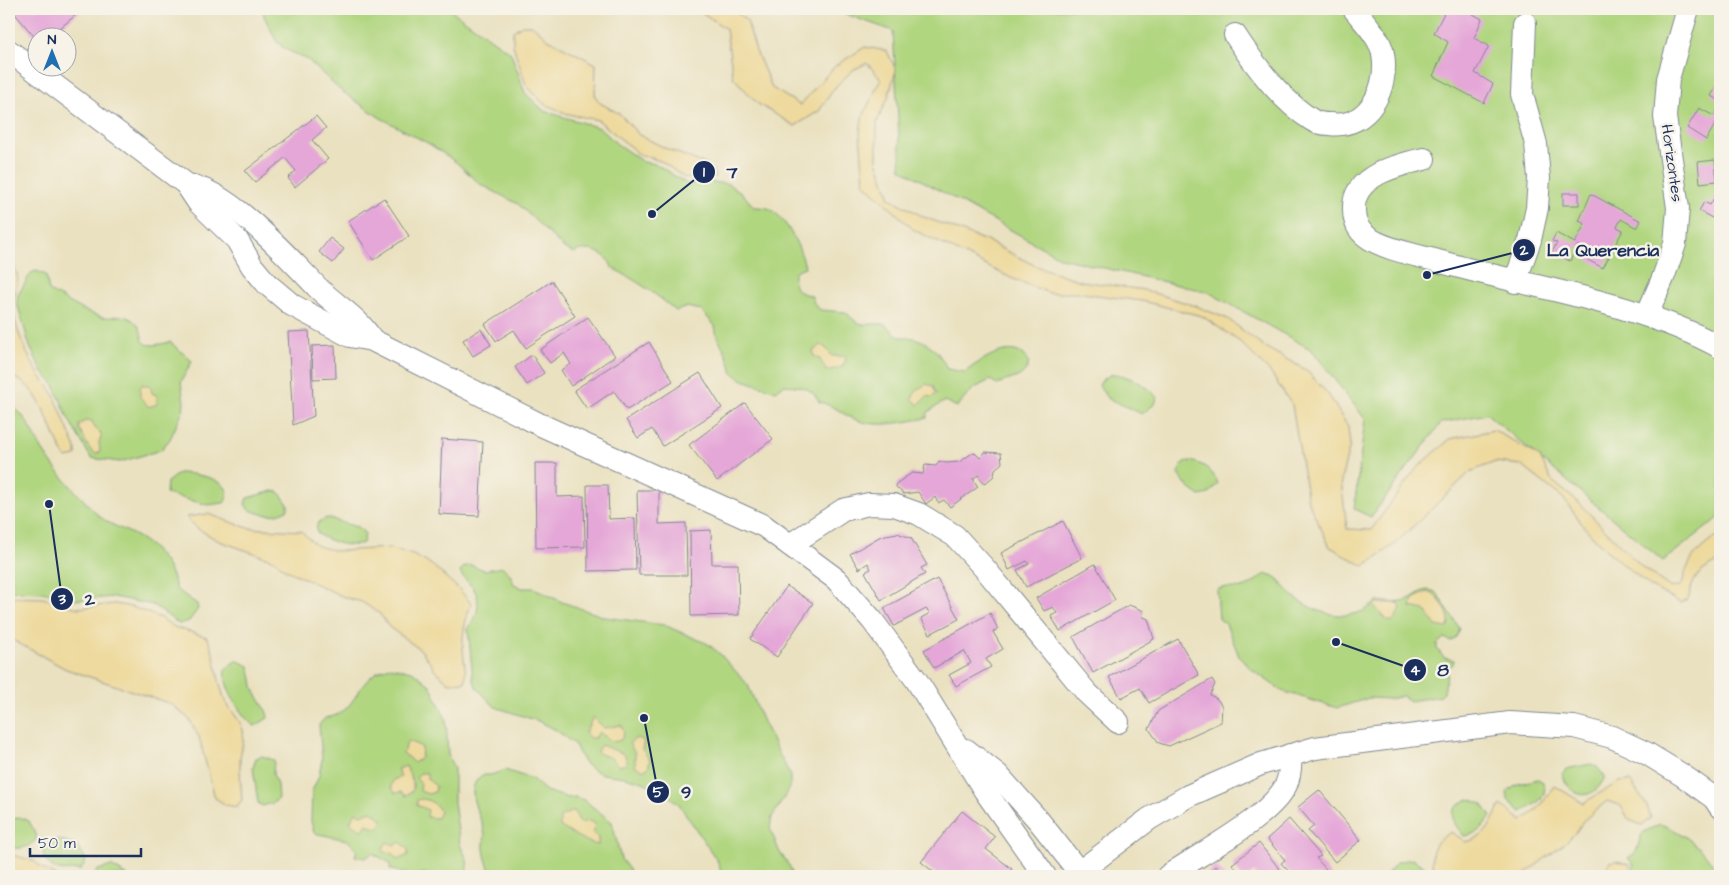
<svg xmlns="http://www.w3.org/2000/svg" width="1729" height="885" font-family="'Architects Daughter',sans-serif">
  <rect width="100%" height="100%" fill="#f7f3e8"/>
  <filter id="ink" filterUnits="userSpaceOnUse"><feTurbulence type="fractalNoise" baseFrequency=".02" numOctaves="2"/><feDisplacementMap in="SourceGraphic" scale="10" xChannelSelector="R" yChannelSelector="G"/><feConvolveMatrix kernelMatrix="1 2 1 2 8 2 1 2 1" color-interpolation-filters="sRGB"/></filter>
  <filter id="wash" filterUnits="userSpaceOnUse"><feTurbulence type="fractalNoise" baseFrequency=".0096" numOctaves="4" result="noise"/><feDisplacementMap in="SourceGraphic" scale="20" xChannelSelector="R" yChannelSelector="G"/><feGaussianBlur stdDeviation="1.12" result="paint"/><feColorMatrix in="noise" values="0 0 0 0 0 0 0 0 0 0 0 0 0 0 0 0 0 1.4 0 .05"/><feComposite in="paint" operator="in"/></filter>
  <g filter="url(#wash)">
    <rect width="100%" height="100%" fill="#eae1c0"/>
    <g fill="#b1d680" stroke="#66826f">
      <path d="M263,9H449L511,53L525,93L544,111L600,128L617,144L643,162L656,164L687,184L712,182L728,184L741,192L754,207C758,207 766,207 770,209C786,217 802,251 805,267L795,271C791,285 796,294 811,295L814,303L820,310L846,312C860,329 865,323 884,324L900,337C923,336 938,348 947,369L965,372C982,359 1016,336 1029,363C1024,379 1012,378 997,384L990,380L973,389L957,407L945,401L928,412L927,418C902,422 877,429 854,419C841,413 833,405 819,402C813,387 799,386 784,385L776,391L743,380L733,373L725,351L717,337L715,326L701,310L687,307L676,311C656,294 636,280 612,268C609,253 586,245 574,253L564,248L518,204L480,184L457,163L431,145L379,117L340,90L308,60L285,49L277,42L264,16Z"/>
      <polygon points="831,9 1720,9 1720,517 1663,561 1487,414 1441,423 1371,517 1354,509 1365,419 1312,350 1208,292 1061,258 901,169 893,31"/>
      <path d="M36,271L46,275L49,291C66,300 84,312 102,317C111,319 119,313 129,318C154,330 126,353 170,342L192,361L181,382L184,402L183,411L170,439L161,450L120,462L91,458L69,420L53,383L43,373L30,347L17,303L18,295L31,273Z"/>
      <path d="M1112,374C1126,374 1150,386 1157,398L1155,404L1142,414L1107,398L1099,385L1103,379Z"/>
      <path d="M9,403C28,417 31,430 42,449C56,472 78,494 96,513C105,522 115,526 126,531C151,542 170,561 176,589L197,604L198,609L189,621L179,624L153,605L114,597L75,600L42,592L9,591Z"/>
      <path d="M1190,461C1204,464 1212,470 1218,483L1209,494L1200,496L1190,489L1179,476C1179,467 1182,463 1190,461Z"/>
      <path d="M179,473C195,473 240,480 224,503L208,505L166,494L167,482Z"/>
      <path d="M273,491L279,492L288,504V509C276,518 260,515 248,509L245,504L247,498Z"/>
      <path d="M328,518L360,528L365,534L363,543C350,549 327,541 317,533C315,523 320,520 328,518Z"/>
      <path d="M470,565L485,570L503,567L510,574L514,584L522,588H534L562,602L605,617L664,625L708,644L720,654L748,685L763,722L790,775V788L772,817L770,828L779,851L790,867L793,876H722L718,862L679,804L663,792L643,782L625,777L602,774L592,769L584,763L575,745L556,730L538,721L495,707L477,688L473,679L468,628C477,619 481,603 475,591C471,584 463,579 460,572L464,567Z"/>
      <path d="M1267,574C1280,576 1284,588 1293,596C1316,615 1354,625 1377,601C1384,602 1394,603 1401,602C1415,599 1423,584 1437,593L1460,629L1457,636L1451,641L1444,638L1437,644V649L1444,658L1454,660L1453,664L1448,669L1444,693L1441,696L1410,701L1403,696L1389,699L1369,698L1337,708L1282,691L1251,669L1239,656L1226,624L1219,619L1217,590C1225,585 1233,590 1242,588C1252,586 1258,577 1267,574Z"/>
      <path d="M236,660L249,666C251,673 252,679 253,686C255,697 267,706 268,718L255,726C242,719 222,684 225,670Z"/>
      <path d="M390,667L412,671L430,685L446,719L448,755L454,769V802L460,845L467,859V876H434L423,873L412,876L390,869V863L372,853L366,858L355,856L357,850L347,840L314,833L311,821L312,791L319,776L322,759L319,725L325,718C354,714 353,691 373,675C377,671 384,669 390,667Z"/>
      <polygon points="262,756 274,760 273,774 277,785 278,799 273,803 262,806 258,803 253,768 256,758"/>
      <path d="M1591,764L1597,767L1605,777C1593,802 1571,800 1562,774L1566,769Z"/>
      <path d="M505,770L532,779L546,791L568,798L575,797L584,800L612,822L621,859L634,876H491C489,867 485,859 484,849C483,843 486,836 484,830C479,812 463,789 482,775H491Z"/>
      <path d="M1538,779L1543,782C1550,798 1533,806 1521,812L1508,800L1507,792L1518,784Z"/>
      <path d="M1469,799L1482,804L1491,816C1485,827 1476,835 1464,836C1451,821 1445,809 1469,799Z"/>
      <path d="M19,817L29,821L36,834V840C28,848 19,850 9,847V821Z"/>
      <path d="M1660,824C1688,834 1706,851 1720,876H1631L1634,865L1628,858L1636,852L1642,833Z"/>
      <path d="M56,840C73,841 80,845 86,861L81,870C72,869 63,873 54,868C40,860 39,843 56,840Z"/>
      <polygon points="1412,859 1425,867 1429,873 1428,876 1385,876 1397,862"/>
      <polygon points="111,866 128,876 93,876 98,870"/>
    </g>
    <g fill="#eeda9e" stroke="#84847e">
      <path d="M697,9H732L747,21L756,51L772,88L800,105L835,66L865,47L887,51L896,70L888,98L877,122V160L890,198L924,217L989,242L1036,266L1081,281L1144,290L1196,306L1228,319L1263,346L1306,370L1328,394L1348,427L1350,445L1341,480L1347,529L1371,530L1416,469L1450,439L1494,430L1540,457L1551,480L1579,503L1643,568L1671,588L1682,585C1688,557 1698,550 1720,534V561C1698,572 1694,575 1688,600L1681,603L1651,587L1607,551L1585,528L1563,498L1521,465L1495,462L1470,472L1395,544L1364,566L1330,547L1308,502L1292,405L1270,372L1240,342L1202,316L1142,301L1082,293H1049L1011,278L914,230L864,183L860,133L862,118L881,79L867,63L853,70L836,86L819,111L795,126L758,104L733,77L726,29Z"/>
      <polygon points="522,25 532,25 548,39 596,64 595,96 600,103 620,114 639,135 667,149 705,164 713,171 715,177 694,180 683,177 663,162 639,154 598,120 568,114 544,104 526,85 513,45 513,31"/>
      <path d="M9,262C28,281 10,291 13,312C17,333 28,358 40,376C44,383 51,388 54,395C62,413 68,431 76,449V456L66,458C51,435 40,380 9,377Z"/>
      <polygon points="821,345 826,348 832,356 845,356 846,360 842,367 826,371 820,359 813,355 813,351"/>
      <polygon points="926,384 933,386 936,394 932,397 927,396 918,405 912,398 918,389"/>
      <polygon points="142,385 150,385 152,393 158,396 157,404 149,407 140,397 140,388"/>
      <path d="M87,420L92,421L94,427L102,435L99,442L100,452L96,454C88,451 84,436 79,429V425Z"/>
      <path d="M208,514L248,528L301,531L317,546L337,551L390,548L413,555L432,565L460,590L471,604C466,617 462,633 463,647C463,660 467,669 465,682L449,683L435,670L422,651L389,627L380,614L362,602L344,597L286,570L274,560L219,541L198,529L186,517Z"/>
      <path d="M1427,592C1438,593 1455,619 1447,628L1436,626L1425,610L1411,607L1413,599Z"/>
      <path d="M9,597L43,598L78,608L115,604L132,607L161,618L174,627L207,637C218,658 216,683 227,704C233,714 240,719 243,730C245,742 240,751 240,761C240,774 241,787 242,800L236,807L226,805L215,798L199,737L189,719L171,704L66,669L9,638Z"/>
      <polygon points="1377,603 1398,603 1401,608 1393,621 1388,621 1374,606"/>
      <polygon points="593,717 604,728 621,725 624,732 621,740 613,742 599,732 595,738 590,738 585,733"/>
      <polygon points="637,738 644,741 642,749 650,760 648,768 644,770 635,766 635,753 629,743"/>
      <polygon points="408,741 422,747 421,758 414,763 403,753"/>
      <polygon points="601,745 624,754 627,761 626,764 619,766 611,758 598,753 597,751"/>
      <polygon points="406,766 413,783 413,790 406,796 401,792 395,793 391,787 393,780 401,777 397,769"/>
      <polygon points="420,773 427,773 427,779 436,786 435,792 428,794 420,791 421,784 416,778"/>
      <path d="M1630,781L1647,806L1651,818L1642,825L1629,820L1621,806L1607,801L1584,820L1576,832L1563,845L1522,876H1434C1431,854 1429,844 1451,832L1466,842C1490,836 1489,824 1501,805L1522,821L1536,811L1555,786L1583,803L1619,782Z"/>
      <path d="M421,799C429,799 436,804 440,811L437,818L427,817L428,810L417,805V800Z"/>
      <polygon points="371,811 382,819 382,823 377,829 367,824 362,831 350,822 356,812 361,815"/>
      <path d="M574,811L580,823L589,821L595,824L593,833L598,838V845C592,845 564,830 560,826V817Z"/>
      <polygon points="387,842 395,845 400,842 408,849 408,855 397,860 393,853 384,852 383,848"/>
      <polygon points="9,854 34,861 43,869 57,876 9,876"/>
      <polygon points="1617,861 1630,864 1629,876 1604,876 1610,862"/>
    </g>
    <g id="blocks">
      <g fill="#e5a7d8">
        <polygon points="11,9 83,9 48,38 38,38 38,41"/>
        <polygon points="1446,9 1464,9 1482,19 1474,38 1489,46 1475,73 1493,84 1484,103 1433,76 1448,42 1434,33"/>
        <polygon points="1720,80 1720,101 1711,96"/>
        <polygon points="1720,105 1720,125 1716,123 1706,140 1687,128 1699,108 1714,116"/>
        <polygon points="316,116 326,128 312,140 328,159 295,187 288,178 296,171 285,158 255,182 245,171"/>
        <polygon points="1715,160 1717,181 1700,183 1698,162"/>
        <polygon points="1720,188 1720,209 1714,219 1699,211 1704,202 1710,205"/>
        <rect x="1563" y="193" width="16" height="12"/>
        <polygon points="1591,194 1641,221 1637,228 1621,219 1617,227 1623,230 1603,268 1586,259 1590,251 1578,245 1570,261 1552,252 1557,243 1552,241 1556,233 1575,243 1585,224 1579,221"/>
        <polygon points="384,198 409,236 373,260 348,221"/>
        <polygon points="330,238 344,249 333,263 319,252"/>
        <polygon points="552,281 575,316 526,348 514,330 496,341 485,324"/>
        <polygon points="588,317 615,356 571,386 561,370 571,364 564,353 550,363 540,350"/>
        <polygon points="481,329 491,345 473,356 463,340"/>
        <polygon points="309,331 314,416 293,425 288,332"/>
        <polygon points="649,342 673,381 627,410 614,391 587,409 574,390"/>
        <polygon points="335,345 336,378 313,379 312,346"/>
        <polygon points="532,355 544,373 527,385 515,367"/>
        <polygon points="700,373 722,408 663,446 652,429 638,438 626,420"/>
        <polygon points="745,403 773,439 717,481 689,445"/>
        <polygon points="442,439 483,442 479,516 439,514"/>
        <polygon points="974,452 980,458 985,452 1001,453 1002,463 995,469 994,476 984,484 978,475 973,479 978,487 950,507 944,500 938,503 935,497 926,504 918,492 904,494 896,487 897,483 912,473 923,474 925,465 936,466 939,461 946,463 959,462"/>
        <polygon points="535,463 557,463 557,497 584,496 585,547 536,548"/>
        <polygon points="587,485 608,485 609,519 635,518 636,570 588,571"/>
        <polygon points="637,490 659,490 659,524 686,523 687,575 639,575"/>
        <polygon points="1063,521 1082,558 1026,587 1017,570 1029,564 1027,561 1009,570 1001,553"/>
        <polygon points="711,530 712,564 738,564 739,615 691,616 690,531"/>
        <polygon points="897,533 911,538 927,565 921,568 925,574 881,600 865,572 871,569 868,563 859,569 850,554 881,536"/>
        <polygon points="1095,564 1115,600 1060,631 1051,616 1057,613 1053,607 1044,611 1036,598"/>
        <polygon points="937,579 959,619 930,634 921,618 930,613 926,609 894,626 884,608"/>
        <polygon points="787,586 813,603 777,657 750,639"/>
        <polygon points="1129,605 1144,611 1142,616 1148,619 1154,639 1093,673 1073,637"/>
        <polygon points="990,613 998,629 993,632 1003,649 986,659 991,667 956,686 949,675 971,663 964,651 934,668 924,650"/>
        <polygon points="1178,639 1199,675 1149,703 1140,688 1121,698 1109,677"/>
        <polygon points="1212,679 1215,684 1210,695 1217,699 1222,706 1221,722 1169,746 1159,743 1149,729 1158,711"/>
        <polygon points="1319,790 1361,840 1335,862 1308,831 1314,826 1298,807"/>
        <polygon points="962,811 995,837 986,849 1012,869 1006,876 939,876 921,862"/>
        <polygon points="1289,819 1321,856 1316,858 1332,876 1293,876 1281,863 1285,860 1267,839"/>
        <polygon points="1259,843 1285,876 1257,876 1254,872 1249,876 1242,876 1232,864"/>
        <polygon points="1216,866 1225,876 1205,876"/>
      </g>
    </g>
  </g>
  <g filter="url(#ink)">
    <use href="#blocks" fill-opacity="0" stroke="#82888f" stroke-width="1"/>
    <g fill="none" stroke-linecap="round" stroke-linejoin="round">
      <defs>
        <g id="minor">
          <path d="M1235,35C1254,64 1283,102 1312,120C1317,123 1324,124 1330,124C1369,129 1389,87 1383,54C1380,37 1364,22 1354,9"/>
          <polyline points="9,51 186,184 198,202 237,240 252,266 267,284 292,305 350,336 372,340 541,425 764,526 836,579 872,620 917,681 985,791 1045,876"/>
          <path d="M1424,159C1398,165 1352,175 1354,210C1354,221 1357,229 1366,236C1381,249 1425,257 1445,263C1534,288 1640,303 1720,347"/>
          <path d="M187,185C227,189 289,258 317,287C336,306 358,317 372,340"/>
          <polyline points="1515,282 1530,240 1537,208 1539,178 1536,144 1522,94 1525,23"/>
          <polyline points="1647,315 1663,278 1675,244 1678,208 1665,117 1668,79 1688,9"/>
          <polyline points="790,545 843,510 869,504 894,505 919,514 955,536 986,570 1087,693 1118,722"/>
          <polyline points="966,750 998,775 1039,821 1079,872"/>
          <polyline points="1074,876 1149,819 1188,796 1261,764 1315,748 1510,723 1574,727 1612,737 1646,753 1682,775 1714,798 1720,807"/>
          <path d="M1168,876C1199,854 1270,818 1286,785C1290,775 1291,765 1290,755"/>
        </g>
      </defs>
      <use href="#minor" stroke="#82888f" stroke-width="24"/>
      <use href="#minor" stroke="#fff" stroke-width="22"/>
    </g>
  </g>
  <g text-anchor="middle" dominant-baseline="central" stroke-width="5" stroke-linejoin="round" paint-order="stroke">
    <g font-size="16" fill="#1b2f5e" stroke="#f7f3e8">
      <text transform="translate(1672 163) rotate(82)">Horizontes</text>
    </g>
  </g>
  <path fill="none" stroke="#1b2f5e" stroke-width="2" d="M652 214L704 172M1427 275L1524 250M49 504L62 599M1336 642L1415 670M644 718L658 792"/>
  <g fill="#1b2f5e" stroke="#f7f3e8" stroke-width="2">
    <circle cx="652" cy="214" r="5"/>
    <circle cx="1427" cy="275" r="5"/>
    <circle cx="49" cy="504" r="5"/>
    <circle cx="1336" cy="642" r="5"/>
    <circle cx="644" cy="718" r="5"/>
    <circle cx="704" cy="172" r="12"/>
    <circle cx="1524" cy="250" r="12"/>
    <circle cx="62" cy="599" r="12"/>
    <circle cx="1415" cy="670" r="12"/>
    <circle cx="658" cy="792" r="12"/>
  </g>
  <g font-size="15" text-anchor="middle" font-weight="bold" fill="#fff">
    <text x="704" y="177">1</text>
    <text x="1524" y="255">2</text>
    <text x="62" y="604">3</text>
    <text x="1415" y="675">4</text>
    <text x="658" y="797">5</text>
  </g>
  <g font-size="18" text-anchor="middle" font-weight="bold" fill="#1b2f5e" stroke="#f7f3e8" stroke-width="5" stroke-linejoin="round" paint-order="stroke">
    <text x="732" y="178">7</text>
    <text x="1603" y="256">La Querencia</text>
    <text x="90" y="605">2</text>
    <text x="1443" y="676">8</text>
    <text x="686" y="798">9</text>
  </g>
  <rect width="1729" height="885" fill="none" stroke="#f7f3e8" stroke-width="30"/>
  <g transform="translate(52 52)"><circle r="24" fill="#f7f3e8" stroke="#9fa5b1"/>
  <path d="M0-4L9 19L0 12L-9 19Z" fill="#1f6fb2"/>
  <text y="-8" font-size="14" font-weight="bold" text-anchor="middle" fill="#1b2f5e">N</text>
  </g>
  <path d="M30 848v8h111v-8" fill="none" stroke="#1b2f5e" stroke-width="2.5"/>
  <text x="38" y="848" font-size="15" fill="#1b2f5e" stroke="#f7f3e8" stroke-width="4" paint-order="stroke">50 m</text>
</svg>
